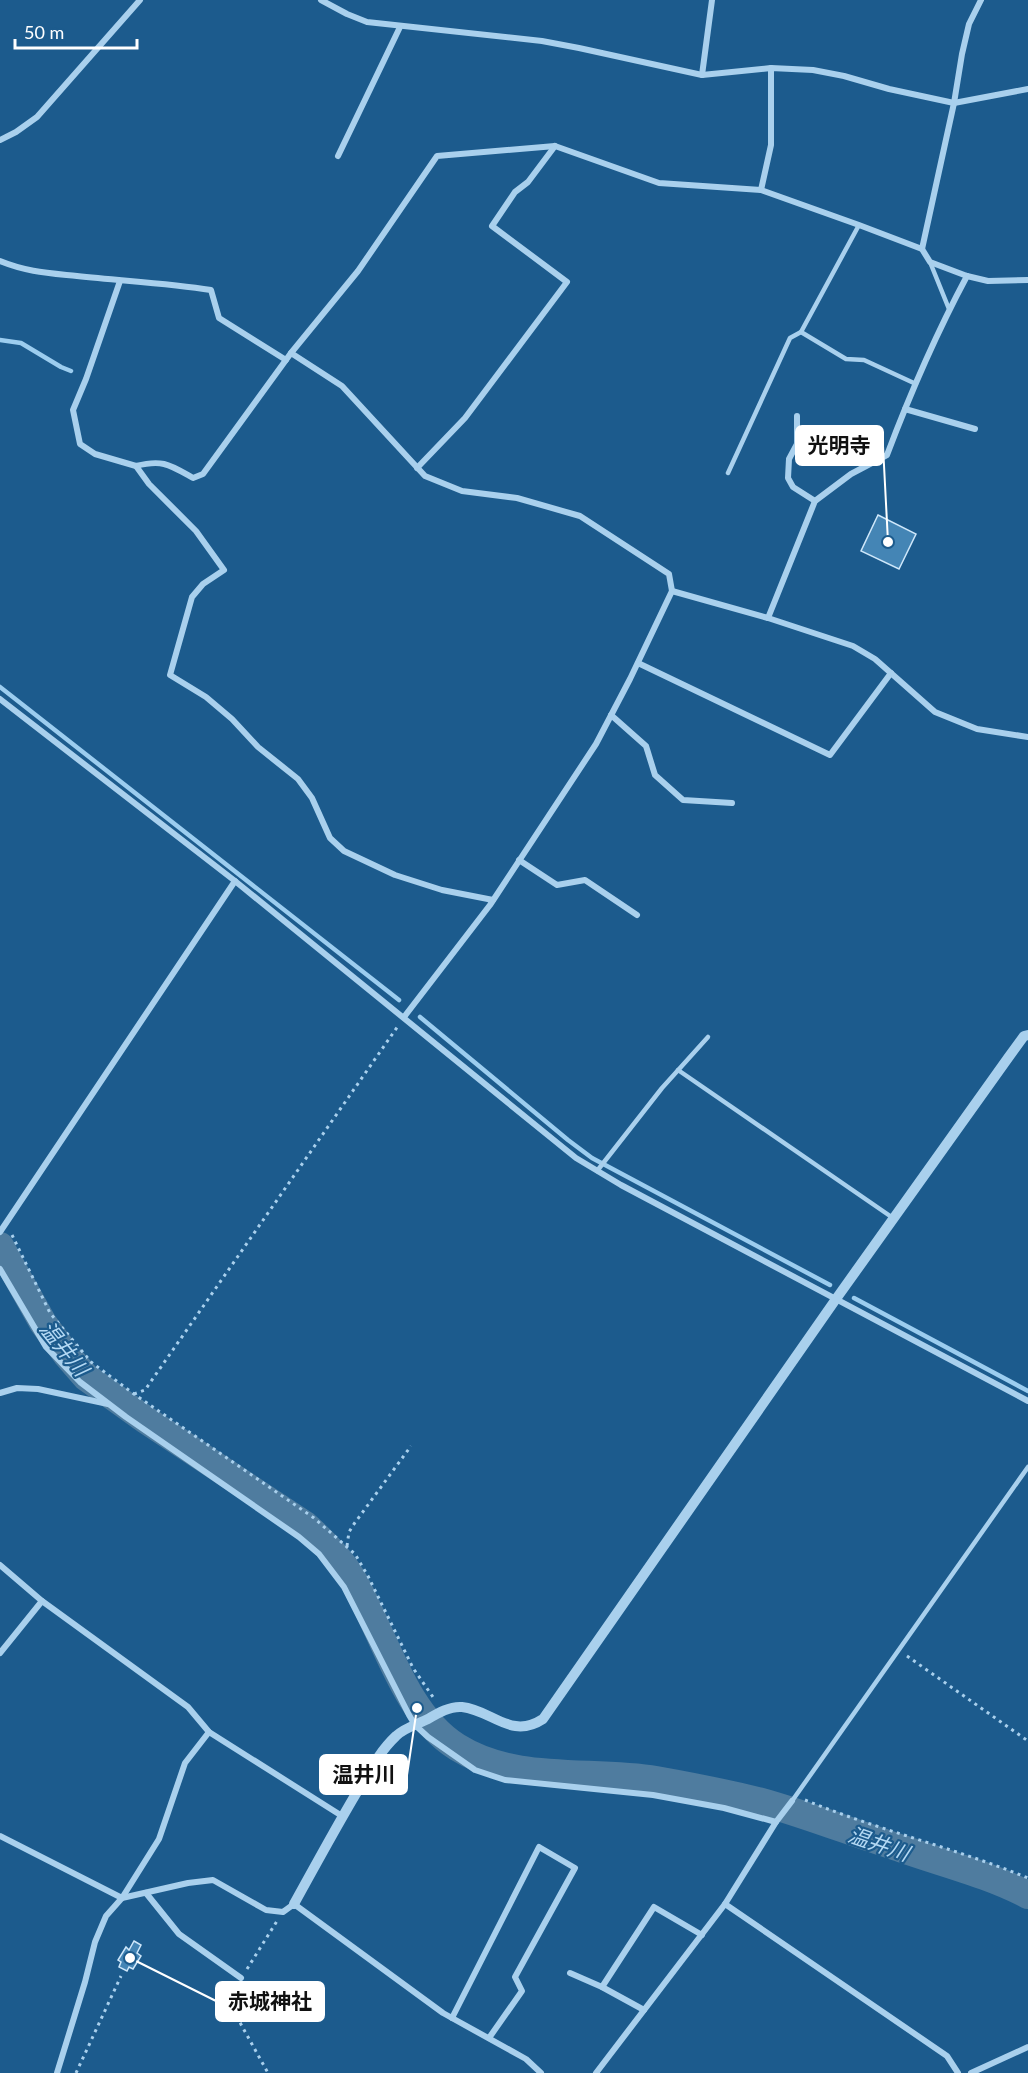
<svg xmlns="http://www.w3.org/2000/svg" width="1028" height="2073" font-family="Lato,'Noto Sans JP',sans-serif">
  <rect width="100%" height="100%" fill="#1c5b8d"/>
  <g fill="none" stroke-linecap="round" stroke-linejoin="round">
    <g stroke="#9ccdef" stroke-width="4.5">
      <polyline points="0,340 21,343 61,367 71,371"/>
      <polyline points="0,687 399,1000"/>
      <polyline points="420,1017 568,1140 592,1158 830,1285"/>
      <polyline points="854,1298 1028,1391"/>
    </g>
    <path stroke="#4f7c9f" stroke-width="28" d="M0,1246L43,1323L66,1354L86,1377L146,1420L305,1525C324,1542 343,1561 355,1583C384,1635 405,1715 457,1747C516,1784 591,1769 656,1780C690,1786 725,1793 758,1801C806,1814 853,1833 900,1848C942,1863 988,1874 1028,1895"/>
  </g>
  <g fill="#4485b5" stroke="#cee7fa" stroke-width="1.5">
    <polygon points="878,515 916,534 899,569 861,551"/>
    <polygon points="134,1941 141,1945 137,1953 141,1956 133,1969 129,1967 127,1971 119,1967 121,1962 118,1960 126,1947 129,1950"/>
  </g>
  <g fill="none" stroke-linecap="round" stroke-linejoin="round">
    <g stroke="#a9d0ed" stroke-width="3" stroke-dasharray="3 4.5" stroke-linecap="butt">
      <polyline points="12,1235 50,1313 91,1362 134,1394 314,1518 355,1554 368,1576 413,1668 435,1700"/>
      <polyline points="134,1394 145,1390 398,1026"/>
      <polyline points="347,1546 349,1532 354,1524 411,1446"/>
      <polyline points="907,1656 1028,1741"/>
      <path d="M805,1800C878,1830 955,1848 1028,1878"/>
      <polyline points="247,1969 277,1921"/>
      <polyline points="239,1988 233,2010 268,2073"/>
      <polyline points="76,2073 121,1976"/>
    </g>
    <g stroke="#a9d0ed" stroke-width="4.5">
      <polyline points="930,262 949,309"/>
      <polyline points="801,332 846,359 864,360 916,384"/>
      <polyline points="728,473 790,338 801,332 859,225"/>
      <polyline points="678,1070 893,1218"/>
      <polyline points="597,1171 662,1088 708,1037"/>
      <polyline points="792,1801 1028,1467"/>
    </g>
    <g stroke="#a9d0ed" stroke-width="6">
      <polyline points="321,0 347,14 367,22 542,41 579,48 702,75 771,68 813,70 844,76 889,89 954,103 1028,89"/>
      <polyline points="702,75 712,0"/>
      <polyline points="0,140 16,132 37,117 140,0"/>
      <polyline points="338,156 400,27"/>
      <polyline points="761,190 771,145 771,68"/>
      <polyline points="922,249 954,103 962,54 969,24 981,0"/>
      <path d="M0,261C27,272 49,273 77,276C122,281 167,283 211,290L219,318L286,360"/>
      <polyline points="120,281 86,379 73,410 80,444 95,454 136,466 149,484 196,531 224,570 203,584 192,597 170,675 206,697 232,719 258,747 298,779 312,798 330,838 344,851 395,875 442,890 493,900"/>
      <polyline points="291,353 342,386 425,476 462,491 517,498 580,516 669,574 672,591"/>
      <polyline points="905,409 975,429"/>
      <polyline points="797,416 797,444 789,459 788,478 793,487 815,501"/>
      <path d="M136,466C163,459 170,465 193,478L203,474L291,353L358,271L437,156L555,146L659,183L761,190L859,225L922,249L930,262L967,276L988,281L1028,280"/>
      <polyline points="417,468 465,418 567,282 492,226 515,192 528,182 555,146"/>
      <path d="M768,618L815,501L851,474L887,455C910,394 936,334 967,276"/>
      <polyline points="638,663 830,755 891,673"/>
      <polyline points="0,699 235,881 576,1158 621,1185 1028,1401"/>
      <polyline points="611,715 646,746 655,775 683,800 732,803"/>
      <polyline points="519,860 557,885 585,880 637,915"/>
      <polyline points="404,1017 490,905 596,744 630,679 672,591 768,618 853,646 875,659 935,712 977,729 1028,737"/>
      <polyline points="0,1232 235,881"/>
      <polyline points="0,1269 46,1347 80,1382 126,1417 299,1537 319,1554 344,1587 409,1715 415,1725 428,1737 475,1770 505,1780 653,1795 724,1808 776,1822"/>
      <polyline points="0,1393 17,1388 38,1389 108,1404"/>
      <polyline points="0,1565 42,1601 188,1707 209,1732 342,1816"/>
      <polyline points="0,1653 42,1601"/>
      <polyline points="0,1836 122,1898 188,1883 213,1880 266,1910 283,1912 294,1904 443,2013 526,2059 541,2073"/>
      <polyline points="146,1893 179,1934 241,1978"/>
      <polyline points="725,1904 947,2056 958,2073"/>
      <polyline points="570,1973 602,1987 644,2010"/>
      <polyline points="602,1987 654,1907 702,1935"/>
      <polyline points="452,2018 539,1847 575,1868 515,1977 522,1991 489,2038"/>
      <polyline points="57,2073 85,1982 95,1942 106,1916 122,1898 159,1839 185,1763 209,1732"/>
      <polyline points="596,2073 725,1904 776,1822 792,1801"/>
      <polyline points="971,2073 1028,2047"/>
    </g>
    <path stroke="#a9d0ed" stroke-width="10" d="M294,1904C315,1866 335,1829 357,1792C369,1772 379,1752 396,1736C404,1728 418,1724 428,1719C438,1713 450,1706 462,1707C492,1710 511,1740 543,1719L836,1299L1008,1058L1024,1036L1028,1035"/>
  </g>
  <g text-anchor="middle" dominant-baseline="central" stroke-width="4.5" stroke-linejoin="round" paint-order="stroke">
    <g font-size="21" font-style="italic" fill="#b4d9f4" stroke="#1c5b8d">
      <text transform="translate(65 1348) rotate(51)">温井川</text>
      <text transform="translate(879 1843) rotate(19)">温井川</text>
    </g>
  </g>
  <path fill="none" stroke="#fff" stroke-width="2" d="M888 542L883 446M417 1708L407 1775M130 1958L216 2001"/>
  <g fill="#fff" stroke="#1c5b8d" stroke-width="2">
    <circle cx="888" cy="542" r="6"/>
    <circle cx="417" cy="1708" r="6"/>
    <circle cx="130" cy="1958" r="6"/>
  </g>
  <g fill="#fff" stroke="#fff" stroke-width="2">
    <rect x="796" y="426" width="87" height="39" rx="6"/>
    <rect x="320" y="1755" width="87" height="39" rx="6"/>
    <rect x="216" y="1982" width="108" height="39" rx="6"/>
  </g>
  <g font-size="21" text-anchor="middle" font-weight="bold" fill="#111">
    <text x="839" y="453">光明寺</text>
    <text x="364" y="1782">温井川</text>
    <text x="270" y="2009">赤城神社</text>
  </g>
  <path d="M15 39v9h122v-9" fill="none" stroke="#ffffff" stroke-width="3"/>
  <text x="24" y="39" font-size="18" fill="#ffffff" stroke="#1c5b8d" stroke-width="4.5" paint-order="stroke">50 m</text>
</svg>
